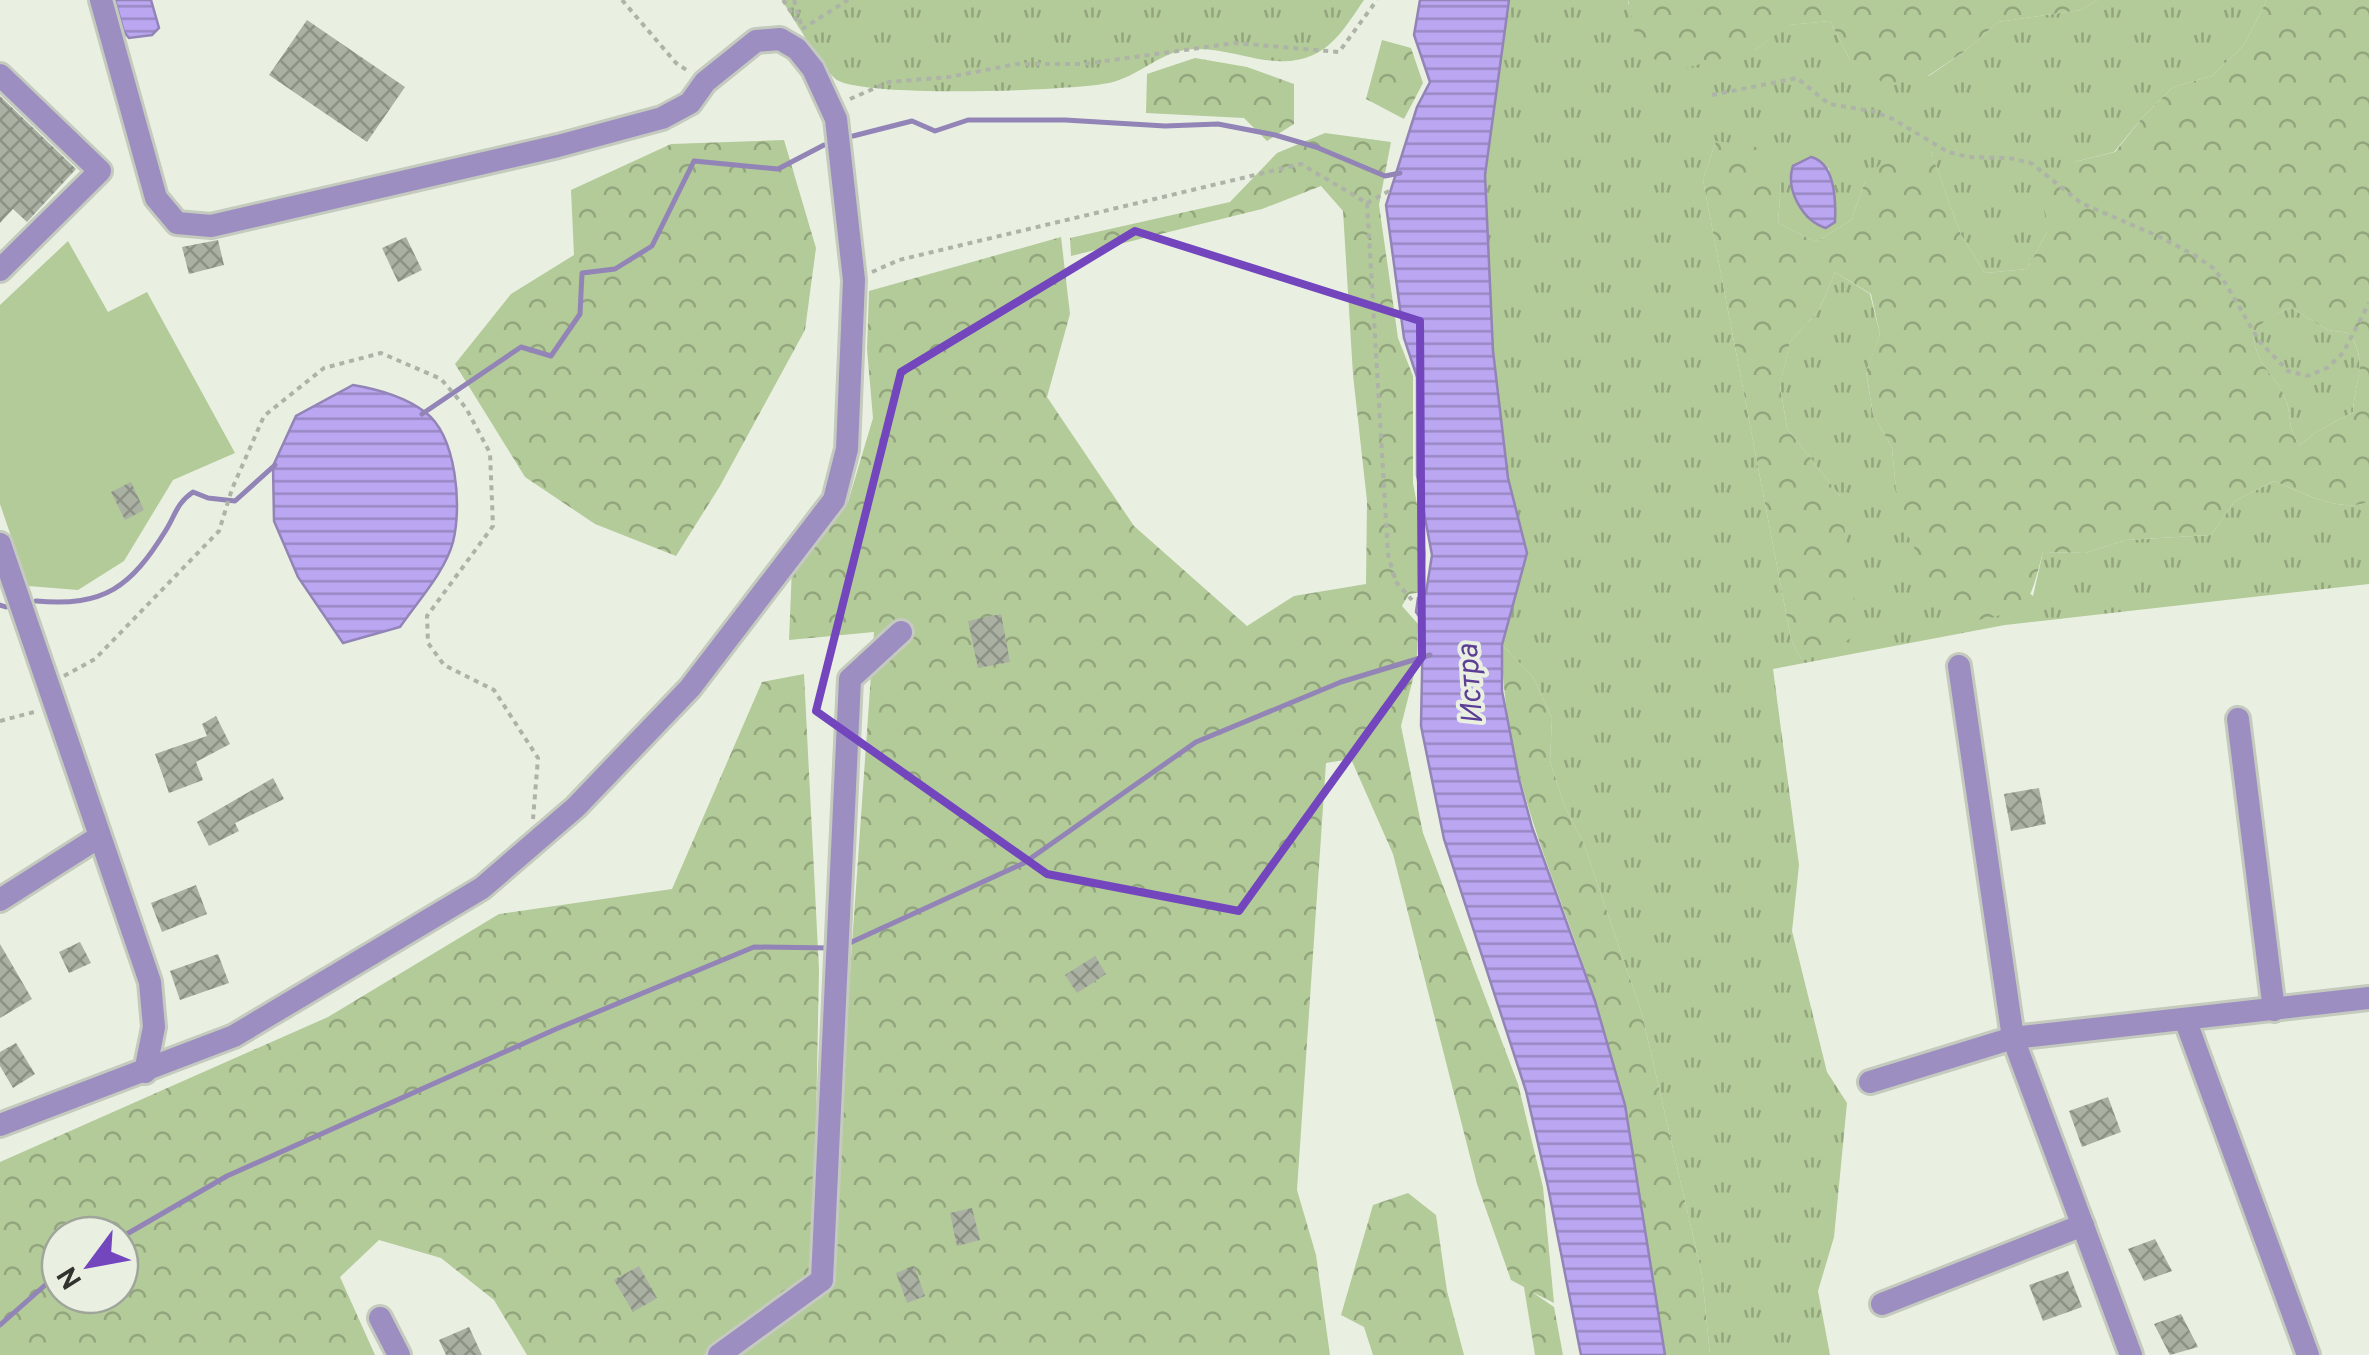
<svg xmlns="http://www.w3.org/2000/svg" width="2369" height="1355" font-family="Overpass,sans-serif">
  <defs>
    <pattern id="grass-tufts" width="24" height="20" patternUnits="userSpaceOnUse" patternTransform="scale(2.5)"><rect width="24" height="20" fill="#b3ca99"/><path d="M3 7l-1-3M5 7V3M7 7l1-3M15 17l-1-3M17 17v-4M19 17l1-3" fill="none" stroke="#92a57d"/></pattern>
    <pattern id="forest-crowns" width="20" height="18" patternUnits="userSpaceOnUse" patternTransform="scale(2.5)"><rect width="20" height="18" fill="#b3ca99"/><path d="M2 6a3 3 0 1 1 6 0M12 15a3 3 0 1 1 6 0" fill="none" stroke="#92a57d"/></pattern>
    <pattern id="water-rules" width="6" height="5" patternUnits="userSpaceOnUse" patternTransform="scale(2.5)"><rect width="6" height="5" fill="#bba6f1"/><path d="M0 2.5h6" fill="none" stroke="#9988c4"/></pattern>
    <pattern id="building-cross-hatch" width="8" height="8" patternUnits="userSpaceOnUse" patternTransform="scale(2.5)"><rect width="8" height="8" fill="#aab1a3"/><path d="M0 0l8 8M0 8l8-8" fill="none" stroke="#8b9185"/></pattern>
  </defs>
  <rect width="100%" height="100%" fill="#e9f0e2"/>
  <g fill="url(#grass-tufts)" fill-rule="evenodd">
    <path d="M785,0H1364C1350,20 1336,45 1313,55C1270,74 1228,43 1185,50C1158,54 1137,77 1109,83C1069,91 868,98 837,80C827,74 793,18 785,5Z"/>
    <path d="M1509,0H1628V4L1755,50L1788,25L1830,21L1850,60L1929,76L1965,51L1998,22L2081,10L2097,0H2267L2244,45L2212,76L2173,87L2142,118L2114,152L2074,162L2047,232L2027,269L1985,273L1961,235L1931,152L1865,182L1851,220L1816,242L1778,223L1781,182L1716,141L1703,180L1791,639L1801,659L1840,496L1787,428L1780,385L1790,342L1819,310L1835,272L1870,294L1880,334L1866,372L1873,414L1892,448L1896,490L2033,596L2043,552L2085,553L2126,540L2211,535L2235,501L2274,481C2298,491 2345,515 2369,501V584L2005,625L1773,669L1799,865L1792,931L1827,1072L1847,1103L1834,1237L1818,1291L1830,1355H1710L1702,1275L1642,1014L1584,844L1564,805L1550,761L1552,718L1533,677L1502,645L1527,553L1508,478L1493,351L1485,175ZM1829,168L1835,222L1816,225L1796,200Z"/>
    <path d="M2291,308L2328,330L2349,333C2369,364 2355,378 2353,412L2316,432L2300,445C2289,430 2291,423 2288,407C2281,376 2256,371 2253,333L2266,318Z"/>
  </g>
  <g fill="url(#forest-crowns)" fill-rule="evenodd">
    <polygon points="1628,0 2097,0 2081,10 1998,22 1965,51 1928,76 1885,84 1850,60 1830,21 1789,25 1755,50 1670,72 1637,44"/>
    <path d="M2267,0H2369V501C2345,515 2298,491 2274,481L2235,501L2211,535L2126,540L2085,553L2043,552C2027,612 2030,609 1969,622L1942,602L1905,530L1896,490L1892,448L1873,414L1866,371L1880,334L1871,294L1835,272L1819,310L1790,342L1780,386L1787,428L1840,496L1859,632L1834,650L1801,659L1791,639L1703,180L1716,141L1756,147L1781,182L1778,223L1816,242L1851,220L1865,182L1891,151L1931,152L1961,235L1985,273L2027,269L2047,232L2042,191L2074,162L2115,152L2142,118L2173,87L2212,76L2244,45ZM2291,308L2328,330L2349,333C2369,363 2355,378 2353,412L2316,432L2300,445C2289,430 2291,423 2288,407C2281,376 2256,371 2253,333L2267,318Z"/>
    <polygon points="1382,40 1411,48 1423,83 1404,119 1366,99"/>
    <polygon points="1195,58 1247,67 1294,84 1294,124 1267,141 1244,118 1146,113 1147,74"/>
    <polygon points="1325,133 1391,142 1379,205 1398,338 1413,376 1413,483 1426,553 1423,592 1409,594 1402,606 1418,624 1417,663 1401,726 1423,833 1518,1084 1543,1187 1554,1303 1532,1292 1554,1307 1563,1355 1535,1355 1524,1287 1511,1280 1477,1184 1393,854 1351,759 1326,763 1297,1190 1316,1255 1330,1355 731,1355 828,1285 874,632 789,640 792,567 848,502 873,418 867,349 869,291 1061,237 1070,314 1047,397 1134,526 1247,626 1294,596 1366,584 1367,501 1353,375 1343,211 1321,186 1262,209 1071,256 1070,238 1230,202 1277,153"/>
    <polygon points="784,140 816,248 805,330 720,486 676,556 595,524 525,477 455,364 511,294 574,255 571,190 671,144"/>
    <path d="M1502,645L1533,677L1552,718L1550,761L1564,805L1584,844L1642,1014L1702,1275L1710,1355H1665C1646,1237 1631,1119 1596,1004C1558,879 1503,781 1502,645Z"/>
    <path d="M804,674L819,970L813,1277L704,1355H527L494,1300L441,1258L379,1240L340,1277L375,1355H0V1162L328,1017L499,914L672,889L762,682ZM60,1235H120V1295H60Z"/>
    <polygon points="1408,1193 1436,1215 1447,1291 1464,1355 1373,1355 1364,1327 1341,1315 1373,1205"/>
  </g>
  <polygon fill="#b3ca99" points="68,241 108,312 147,292 235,453 173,480 124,561 78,590 28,586 0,504 0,305"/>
  <g fill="url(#water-rules)" stroke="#9284b6" stroke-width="2.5">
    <polygon points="115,0 151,0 159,28 152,35 129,38 124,32"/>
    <polygon points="1420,0 1509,0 1485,175 1493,351 1508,478 1527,553 1502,645 1502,691 1519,779 1532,827 1595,1001 1625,1105 1665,1355 1581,1355 1548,1187 1526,1091 1444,839 1421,726 1423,622 1416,612 1418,598 1426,593 1432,555 1417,475 1417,377 1404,338 1386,205 1417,107 1430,82 1414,35"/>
    <path d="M1811,157C1835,163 1836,199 1835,222L1826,228C1803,221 1785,190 1793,166Z"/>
    <path d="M353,385C377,389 405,397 425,412C457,436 462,507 453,542C445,572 417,602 400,627L343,643L298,577L274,521L273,466L296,416Z"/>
  </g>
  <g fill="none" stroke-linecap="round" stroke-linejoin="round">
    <g stroke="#9284b6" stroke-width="5">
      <polyline points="853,136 912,121 935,131 968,120 1065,120 1165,126 1218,124 1275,135 1316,147 1385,176 1400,173"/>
      <polyline points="422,414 521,347 551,356 580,314 582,273 615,269 652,246 694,161 778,169 824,145"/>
      <path d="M36,601C105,607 131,587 166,530C176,514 176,504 193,492L208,498L235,501L275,465"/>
      <polyline points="0,605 6,607"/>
      <polyline points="843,946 1024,863 1196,742 1341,682 1430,655"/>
      <polyline points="120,1238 227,1176 556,1029 754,947 833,948"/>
      <polyline points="0,1325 60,1272"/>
    </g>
  </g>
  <g fill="url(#building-cross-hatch)">
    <polygon points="307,20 405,87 367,142 269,75"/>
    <polygon points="0,96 76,169 27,222 13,209 0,223"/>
    <polygon points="406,237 422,270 398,282 382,248"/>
    <polygon points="218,240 224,265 189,274 182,247"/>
    <polygon points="131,482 144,510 125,520 111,492"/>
    <polygon points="1001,614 1010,662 978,668 968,621"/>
    <polygon points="216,716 230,744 196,762 203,780 169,793 155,754 207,736 202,724"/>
    <polygon points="273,778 284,799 235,823 239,831 209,846 197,822"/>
    <polygon points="2039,788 2046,824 2011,831 2004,794"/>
    <polygon points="196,885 207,914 162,932 151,903"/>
    <polygon points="80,942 91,963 69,973 59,952"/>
    <polygon points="0,944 32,999 0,1018"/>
    <polygon points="218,954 229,983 180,1000 170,971"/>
    <polygon points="1095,956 1106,974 1077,993 1065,975"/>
    <polygon points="16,1043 35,1074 13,1088 0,1066 0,1052"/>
    <polygon points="2108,1097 2121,1132 2082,1147 2069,1111"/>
    <polygon points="972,1208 980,1240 957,1246 950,1213"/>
    <polygon points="2155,1239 2172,1271 2144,1281 2128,1249"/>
    <polygon points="639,1266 657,1298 633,1312 614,1280"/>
    <polygon points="914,1266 925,1296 907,1303 896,1273"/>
    <polygon points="2068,1271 2082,1307 2043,1321 2029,1285"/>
    <polygon points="2181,1314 2198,1347 2170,1355 2154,1324"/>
    <polygon points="469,1327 482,1355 446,1355 439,1340"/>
  </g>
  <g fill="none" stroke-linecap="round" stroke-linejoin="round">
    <defs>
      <g id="minor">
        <polyline points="0,75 100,171 0,270"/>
        <polyline points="0,544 150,982 154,1027 145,1072"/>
        <polyline points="1959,666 2013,1038 2131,1355"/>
        <polyline points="2238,719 2274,1010"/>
        <polyline points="0,900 99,837"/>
        <polyline points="2185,1019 2308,1355"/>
        <polyline points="1870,1082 2013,1038 2369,998"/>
        <polyline points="0,1125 234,1036 482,888 576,807 690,688 834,500 847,449 854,280 836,119 813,69 797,49 780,39 756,41 705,82 690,103 662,118 558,146 211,226 177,223 156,198 101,0"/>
        <polyline points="1882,1304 2083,1225"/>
        <polyline points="380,1318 399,1355"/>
        <polyline points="719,1355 822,1280 850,679 901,632"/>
      </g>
    </defs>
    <use href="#minor" stroke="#c4cabe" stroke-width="28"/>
    <g stroke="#aeb3a8" stroke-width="4" stroke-dasharray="5 5" stroke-linecap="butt">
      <polyline points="622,0 676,63 688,71"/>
      <polyline points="783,0 800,25"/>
      <polyline points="794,0 801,24"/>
      <polyline points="802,29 848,0"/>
      <polyline points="1712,95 1797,78 1829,104 1872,111 1893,119 1948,152 1968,157 2009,158 2031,163 2081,203 2158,236 2196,256 2213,268 2226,284 2259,341 2288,371 2307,376 2327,368 2343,353 2369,303"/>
      <polyline points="850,99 889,82 949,77 1017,64 1084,64 1235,43 1339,52 1377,0"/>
      <polyline points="1367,203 1391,190"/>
      <polyline points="872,272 899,260 1301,164 1367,203 1388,554 1395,581 1412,600"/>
      <polyline points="64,676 95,659 219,531 232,489 264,416 324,368 381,353 441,379 466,408 490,453 493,526 427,616 428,643 444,665 494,690 538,758 533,819"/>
      <polyline points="0,721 34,712"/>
    </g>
    <use href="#minor" stroke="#9c8ec1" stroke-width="22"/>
  </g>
  <path fill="none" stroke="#7346be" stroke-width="8" stroke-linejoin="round" d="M1135,231L1420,321L1422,657L1239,911L1047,874L816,711L901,372Z"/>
  <g text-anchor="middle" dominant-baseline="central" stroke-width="8" stroke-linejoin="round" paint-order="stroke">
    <g font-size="30" font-style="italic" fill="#5d3e95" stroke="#e9f0e2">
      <text transform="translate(1472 684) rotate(-94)">Истра</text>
    </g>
  </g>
  <g transform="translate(90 1265) rotate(238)"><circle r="48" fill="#e9f0e2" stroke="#9fa59a" stroke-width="2.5"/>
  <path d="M0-8L18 38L0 25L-18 38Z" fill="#7346be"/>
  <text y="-15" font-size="28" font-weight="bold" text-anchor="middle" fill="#31342e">N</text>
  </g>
</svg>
